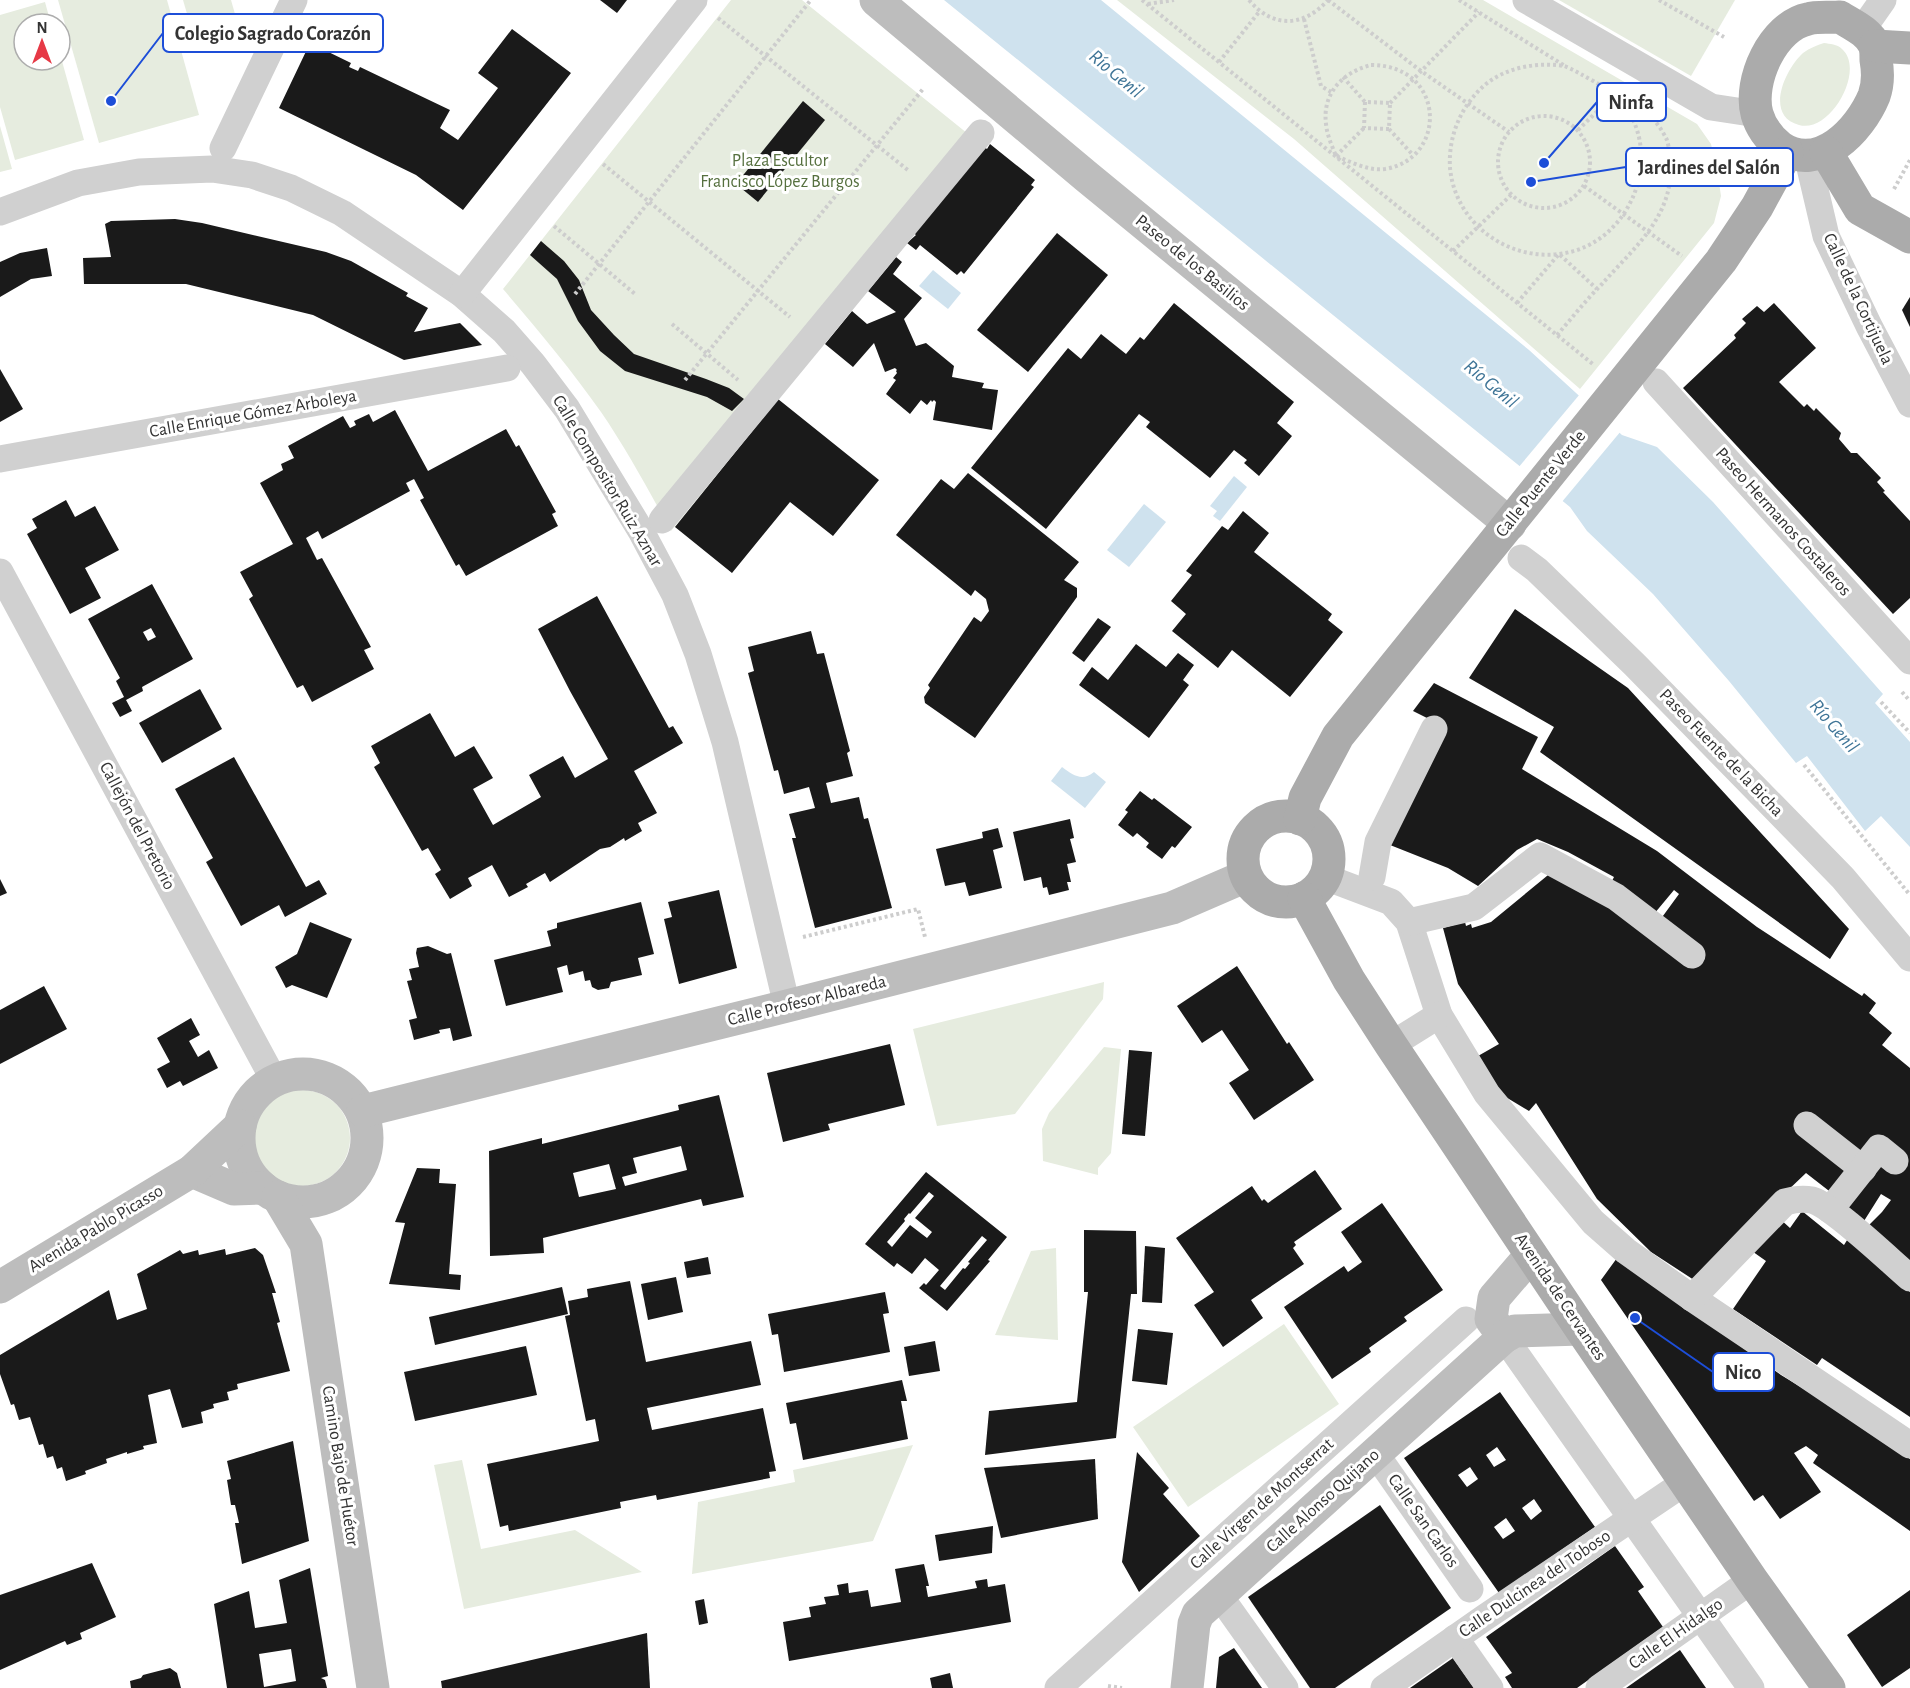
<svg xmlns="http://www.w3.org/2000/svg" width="1910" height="1688" font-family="'Alegreya Sans',sans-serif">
  <rect width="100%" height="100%" fill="#fff"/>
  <g fill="#e6ecdf">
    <polygon points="58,0 167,0 199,115 99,143"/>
    <polygon points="183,0 231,0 241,35 197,48"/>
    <path d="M731,0H802L983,146L671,531C649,491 627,450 601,412C571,369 537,329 503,289Z"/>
    <polygon points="1117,0 1483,0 1697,124 1711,144 1717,169 1721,196 1714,223 1580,389 1294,139"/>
    <polygon points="1559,0 1735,0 1691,76"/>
    <polygon points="45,2 51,24 24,24 24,60 60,60 60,54 84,140 15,160 0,107 0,15"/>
    <path d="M1824,43C1830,44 1837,44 1842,49C1866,70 1830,134 1799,125C1764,116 1785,69 1803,53C1810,48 1817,45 1824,43Z"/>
    <polygon points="0,126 12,169 0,172"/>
    <polygon points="1104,982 1103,999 1015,1114 937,1126 913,1029"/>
    <polygon points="1104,1047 1121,1049 1111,1153 1098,1168 1098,1175 1043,1161 1042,1129 1049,1113"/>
    <circle cx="302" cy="1138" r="48"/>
    <polygon points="1056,1248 1058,1340 995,1335 1031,1251"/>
    <polygon points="1284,1324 1339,1404 1188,1507 1133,1427"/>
    <polygon points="913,1445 873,1541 692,1574 698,1502 795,1482 793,1470"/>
    <polygon points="462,1460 481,1549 575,1530 642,1572 464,1609 434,1465"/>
  </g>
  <g fill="#cfe2ee">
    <polygon points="944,0 1101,0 1529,350 1622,435 1657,447 1713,502 1883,694 1875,703 1910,742 1910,847 1881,816 1865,831 1807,756 1796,763 1729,681 1653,594 1587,531 1570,507"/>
    <polygon points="933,270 961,293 948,309 919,286"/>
    <polygon points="1234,476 1247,487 1220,521 1213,516 1217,511 1210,506"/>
    <polygon points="1144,504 1166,522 1129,567 1107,550"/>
    <path d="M1062,767C1073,775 1082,782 1094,772L1106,782L1085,808L1051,781Z"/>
  </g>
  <polygon fill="#fff" points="1580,394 1621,431 1561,503 1518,468"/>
  <g fill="#1a1a1a" fill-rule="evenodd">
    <polygon points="600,0 627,0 617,13"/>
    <polygon points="512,29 571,73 463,210 416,175 279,108 310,43 351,63 349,67 358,71 360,67 450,110 440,128 458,140 498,88 478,73"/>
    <polygon points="803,101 825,120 758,202 736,184"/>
    <polygon points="990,144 1035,180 1031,185 1034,187 964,274 961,271 957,275 920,245 916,250 907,243 916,235 912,232 983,146 987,149"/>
    <polygon points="175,219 202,223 326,252 351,261 408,293 406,296 428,308 414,332 460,323 482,345 404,360 313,315 186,284 84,284 83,258 111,257 105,224 111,221"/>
    <polygon points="1057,233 1108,275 1028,372 977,330"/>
    <polygon points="541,241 564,261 579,280 591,310 614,335 634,354 706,379 729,388 744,399 732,411 707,397 625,371 600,351 578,321 557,279 530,255"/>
    <polygon points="47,248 52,276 31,279 0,297 0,262 20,253"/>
    <polygon points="896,257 902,262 893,274 922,298 904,319 916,346 926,343 954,366 952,377 984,383 982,388 998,390 992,430 933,420 936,402 934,400 932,402 931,400 927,405 921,400 910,414 886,394 896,380 893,378 897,373 896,371 897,370 895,368 885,372 874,343 853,367 825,344 852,311 867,324 896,312 868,291"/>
    <polygon points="1910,297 1910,327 1902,310"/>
    <polygon points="1174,303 1294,402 1277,423 1292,436 1259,476 1244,463 1247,460 1234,450 1210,478 1146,427 1150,422 1139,414 1046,529 971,468 1068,348 1081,359 1101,334 1126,354 1140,337 1144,340"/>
    <polygon points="1774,303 1816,348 1779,382 1804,407 1807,404 1814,411 1816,408 1841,433 1839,439 1851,453 1857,453 1881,478 1877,482 1885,491 1883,492 1910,521 1910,598 1893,614 1683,388 1736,338 1734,335 1746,323 1742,319 1757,306 1764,312"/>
    <polygon points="0,369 23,409 0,422"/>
    <polygon points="778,399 879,480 833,536 790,502 732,573 675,527"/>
    <polygon points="395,410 428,471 506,429 516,447 519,445 556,512 552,514 558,526 466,576 459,564 456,566 420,500 424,498 414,479 406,483 410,491 322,539 318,531 306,538 317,560 322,558 371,647 364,650 374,669 312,702 303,685 297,688 249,599 253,596 240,572 293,544 260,483 283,470 281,464 294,458 288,446 343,416 350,428 356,425 354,421 369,414 373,422"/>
    <polygon points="968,473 1079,562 1064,580 1077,588 1077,597 975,738 925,703 924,697 930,688 928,685 974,617 981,622 989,611 986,599 975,590 971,596 896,535 941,479 954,489"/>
    <polygon points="66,500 75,517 95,506 119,550 85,568 101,598 70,614 27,534 37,528 32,519"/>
    <polygon points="1243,511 1269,533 1254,552 1332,614 1328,620 1343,632 1290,697 1232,650 1218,668 1172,631 1186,614 1171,601 1192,575 1186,571 1222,526 1228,530"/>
    <path d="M152,584L193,659L142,687L143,691L126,700L132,711L120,717L112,703L124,697L116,681L120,678L88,619ZM151,628L156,637L148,641L143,632Z"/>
    <polygon points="597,596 669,728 673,726 683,743 634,771 657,813 638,823 642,831 625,841 624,838 610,847 600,849 550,882 545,873 526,884 528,887 509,897 492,865 468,878 472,886 450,899 435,874 441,870 428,848 422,851 374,767 380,763 371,746 430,713 455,757 474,746 493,778 473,789 493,825 541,797 529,775 563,756 575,778 608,759 570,691 538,629"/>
    <polygon points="1515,609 1628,688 1849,929 1830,959 1540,752 1554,727 1469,678"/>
    <polygon points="1098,618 1111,627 1084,662 1072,653"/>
    <polygon points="811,631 817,654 824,653 850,751 847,753 853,776 826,783 831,803 859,797 864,819 868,818 892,908 815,928 792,838 796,838 789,814 815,808 809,787 784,794 778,770 774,771 748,673 754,671 748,647"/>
    <polygon points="1136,644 1166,667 1178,653 1194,665 1183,680 1189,685 1149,738 1079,685 1092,667 1108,680"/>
    <polygon points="1434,683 1538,737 1522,769 1657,851 1757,927 1862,996 1864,993 1876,1003 1869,1013 1892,1033 1882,1045 1910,1068 1910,1261 1869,1225 1882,1212 1891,1200 1881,1194 1864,1221 1845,1205 1880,1160 1896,1172 1906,1156 1877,1136 1859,1160 1804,1116 1797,1124 1853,1169 1833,1194 1806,1173 1694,1280 1651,1252 1597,1199 1536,1103 1529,1111 1499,1093 1478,1056 1499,1044 1458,984 1443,928 1465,922 1466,926 1471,924 1472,928 1491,922 1553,871 1613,904 1692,966 1701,953 1660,920 1679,894 1674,890 1654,914 1612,881 1614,877 1568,852 1537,839 1517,850 1478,886 1448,868 1385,843 1445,727 1413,711"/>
    <polygon points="200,689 222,729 162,763 139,723"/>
    <polygon points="234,757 306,887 319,880 327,894 285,917 279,905 241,926 206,862 213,858 175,789"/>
    <polygon points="1140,791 1152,800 1154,798 1192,827 1175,848 1172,846 1162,859 1146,847 1149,843 1137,833 1133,837 1118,825 1128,812 1125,810"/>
    <polygon points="1070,819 1074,838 1070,839 1076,862 1067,864 1071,882 1067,882 1069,890 1049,895 1047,887 1043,888 1041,877 1024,881 1013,832"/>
    <polygon points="998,828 1003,847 993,850 1002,888 969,896 965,882 945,886 936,849 983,838 982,832"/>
    <polygon points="0,879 7,893 0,896"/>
    <polygon points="719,890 737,968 679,984 664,919 672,917 668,902"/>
    <polygon points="641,902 654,954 638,958 642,975 611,982 609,988 598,990 592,987 590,980 585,981 583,971 569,975 567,965 557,968 563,992 506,1006 494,960 551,946 547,931 557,928 557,923"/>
    <polygon points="310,922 352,939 327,998 292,985 286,988 275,967 297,954"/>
    <polygon points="428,946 447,954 451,953 472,1036 453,1041 450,1028 439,1030 440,1033 414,1040 409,1020 417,1018 407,981 412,980 409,969 419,967 416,953 417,948"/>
    <polygon points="1237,966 1287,1044 1289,1042 1314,1080 1254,1120 1229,1083 1249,1070 1222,1030 1202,1043 1177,1006"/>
    <polygon points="44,986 67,1029 0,1064 0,1010"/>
    <polygon points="191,1018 200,1035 189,1041 198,1057 209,1050 218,1068 183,1086 180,1081 167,1088 157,1069 170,1062 157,1038"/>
    <polygon points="890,1044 905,1105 828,1124 830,1130 783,1142 767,1073"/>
    <polygon points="1129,1050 1152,1052 1145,1136 1122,1134"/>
    <path d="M719,1095L744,1197L703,1206L701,1199L543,1238L544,1253L490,1256L489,1151L542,1138V1144L679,1110L678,1105ZM681,1146L687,1170L625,1186L622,1177L637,1173L633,1158ZM609,1164L616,1189L579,1197L573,1173Z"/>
    <polygon points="417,1168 440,1169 439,1183 456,1184 449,1274 461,1275 460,1290 389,1284 405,1223 395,1222"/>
    <polygon points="1315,1170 1342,1209 1294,1242 1296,1245 1293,1248 1304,1264 1251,1300 1263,1318 1223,1347 1194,1305 1214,1292 1176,1238 1252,1186 1262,1201 1264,1199 1268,1203"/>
    <path d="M926,1172L1007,1237L988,1260L990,1261L947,1311L919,1288L924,1283L926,1285L939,1270L925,1258L912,1274L897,1263L894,1267L865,1244ZM929,1192L934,1196L915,1218L932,1232L927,1238L910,1225L892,1247L887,1242L905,1221L904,1219L909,1213L910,1214ZM982,1236L987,1240L968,1262L970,1263L965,1269L963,1268L945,1290L940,1286Z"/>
    <polygon points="1382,1203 1443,1290 1404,1317 1407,1321 1369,1348 1371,1352 1332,1379 1284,1307 1344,1266 1348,1272 1362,1262 1341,1232"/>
    <polygon points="1802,1211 1844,1245 1849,1237 1910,1292 1910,1417 1822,1358 1817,1365 1733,1309 1766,1261 1749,1249 1779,1218 1790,1228"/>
    <polygon points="1084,1230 1136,1231 1137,1294 1131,1294 1116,1438 985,1455 989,1411 1077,1402 1088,1292 1084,1292"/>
    <polygon points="1145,1246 1165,1248 1162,1303 1142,1302"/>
    <polygon points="255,1248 263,1255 276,1293 272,1293 280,1322 277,1323 290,1371 237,1384 238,1389 227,1392 229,1400 213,1404 214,1408 201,1412 203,1423 182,1428 170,1389 148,1395 157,1443 143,1446 144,1449 127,1454 127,1452 106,1459 107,1463 85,1471 86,1474 66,1481 62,1467 57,1469 53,1456 47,1458 43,1444 39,1445 30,1417 19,1420 14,1404 11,1405 0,1374 0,1355 109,1290 117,1320 147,1309 137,1274 180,1250 183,1254 198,1250 199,1255 225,1249 226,1255"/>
    <polygon points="708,1257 711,1274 687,1278 684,1262"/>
    <polygon points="1617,1258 1781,1375 1850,1417 1910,1459 1910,1531 1813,1463 1818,1455 1806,1446 1794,1453 1821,1492 1780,1519 1763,1495 1754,1501 1601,1280"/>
    <polygon points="676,1277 683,1312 648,1320 641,1284"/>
    <polygon points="630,1281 646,1362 751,1341 761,1385 647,1408 652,1430 763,1408 776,1471 769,1472 770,1478 657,1500 656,1495 620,1502 621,1508 509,1531 508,1525 500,1527 487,1464 599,1441 595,1419 586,1421 565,1316 570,1315 568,1301 588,1297 587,1289"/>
    <polygon points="562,1287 568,1314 435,1345 429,1317"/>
    <polygon points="885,1292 889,1313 883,1314 890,1352 784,1372 778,1334 772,1335 768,1314"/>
    <polygon points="1138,1329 1173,1333 1167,1385 1132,1381"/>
    <polygon points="935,1341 940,1371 909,1376 904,1347"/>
    <polygon points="526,1346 537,1395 415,1421 404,1372"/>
    <polygon points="902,1380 907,1401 901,1401 908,1439 803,1460 796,1423 790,1424 786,1403"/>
    <path d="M1500,1392L1595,1527L1499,1593L1404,1458ZM1497,1447L1506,1460L1494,1467L1486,1455ZM1470,1467L1478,1479L1467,1487L1458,1475ZM1534,1499L1542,1511L1531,1520L1522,1508ZM1506,1518L1515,1531L1503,1539L1494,1527Z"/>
    <polygon points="293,1441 309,1541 242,1564 235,1523 239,1523 235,1505 231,1505 227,1480 231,1479 227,1461"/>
    <polygon points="1137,1452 1169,1488 1163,1494 1200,1536 1139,1592 1122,1562"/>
    <polygon points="1095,1459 1098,1519 1001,1538 984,1468"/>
    <polygon points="1380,1505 1451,1608 1335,1688 1310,1688 1248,1597"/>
    <polygon points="993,1526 992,1553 939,1561 935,1535"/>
    <polygon points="1615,1546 1644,1587 1638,1591 1663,1627 1577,1688 1512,1688 1505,1677 1512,1673 1486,1637"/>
    <polygon points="92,1563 116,1617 80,1633 82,1639 67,1645 65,1641 0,1670 0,1595"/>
    <polygon points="924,1564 929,1586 926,1586 928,1597 977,1588 975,1581 987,1579 988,1587 1005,1584 1011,1622 789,1661 783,1622 811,1617 809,1607 826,1604 824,1597 839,1595 837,1585 848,1583 849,1593 868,1590 871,1607 901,1602 895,1569"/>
    <path d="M310,1568L328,1676L321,1678L325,1680L327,1688H227L214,1604L249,1591L255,1628L287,1623L279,1580ZM291,1649L296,1681L264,1687L259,1654Z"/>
    <polygon points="1910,1590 1910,1668 1882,1687 1847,1635"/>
    <polygon points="704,1599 708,1623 699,1625 695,1601"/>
    <polygon points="647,1633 650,1688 442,1688 441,1681"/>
    <polygon points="1234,1648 1262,1688 1216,1688 1219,1657"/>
    <polygon points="1680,1650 1706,1688 1626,1688"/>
    <polygon points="1453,1658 1474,1688 1410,1688"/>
    <polygon points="170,1668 177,1673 181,1688 131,1688 130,1681 141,1678 143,1675"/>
    <polygon points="950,1673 953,1688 932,1688 930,1678"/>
  </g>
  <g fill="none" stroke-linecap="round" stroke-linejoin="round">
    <g stroke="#cdcdcd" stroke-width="4" stroke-dasharray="3 3" stroke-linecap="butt">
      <polyline points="1142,0 1594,365"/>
      <path d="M1249,0C1273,29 1304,27 1328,0"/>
      <polyline points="1328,0 1421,71 1509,132"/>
      <polyline points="1459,0 1565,66"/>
      <polyline points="1659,0 1724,37"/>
      <polyline points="1148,4 1174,0"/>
      <polyline points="718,18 909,171"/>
      <polyline points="1304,19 1321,86 1331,92"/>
      <polyline points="1219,62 1259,12"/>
      <path d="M1371,65C1446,65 1448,159 1385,169C1368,171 1351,162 1336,156C1332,146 1327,135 1326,124C1322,93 1343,72 1371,65Z"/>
      <polyline points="1343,77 1365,102"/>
      <polyline points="1390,103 1479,12"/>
      <circle cx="1544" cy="162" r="46"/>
      <polyline points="1389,129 1364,128 1365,102 1390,103 1389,129 1413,155"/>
      <polyline points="1578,130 1616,93"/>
      <polyline points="1336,156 1364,128"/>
      <polyline points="603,164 790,317"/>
      <polyline points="1584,186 1682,256"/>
      <polyline points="1894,189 1910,160"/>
      <polyline points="554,226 635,294"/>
      <polyline points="1453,251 1511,195"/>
      <polyline points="575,294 810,1"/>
      <polyline points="1517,303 1559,254 1597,289"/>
      <polyline points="672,324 738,380"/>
      <path d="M1557,335C1572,318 1586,300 1602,284C1629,253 1666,223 1670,179C1671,171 1670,145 1666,138C1663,132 1656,121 1650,116C1642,109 1573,68 1564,66C1538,62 1507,67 1486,84C1461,105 1448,136 1450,168C1456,231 1522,270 1580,249C1631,230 1657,164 1631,116C1626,108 1620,101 1615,94"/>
      <polyline points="685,380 923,89"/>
      <polyline points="1902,692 1910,701"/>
      <polyline points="1881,702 1910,733"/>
      <polyline points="1804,765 1910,895"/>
      <polyline points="803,937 918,909 925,937"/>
      <polyline points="1108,1686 1122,1688"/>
    </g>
    <g stroke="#d0d0d0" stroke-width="27">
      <polyline points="1526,0 1711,107 1757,114"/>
      <polyline points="1862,30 1883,0"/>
      <polyline points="223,148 294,0"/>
      <polyline points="1807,155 1826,236 1869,326 1910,404"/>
      <polyline points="0,212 78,183 139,172 212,169 252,175 291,188 342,213 462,294 504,331 533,364 567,409 641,531 675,595 698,654 725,742 787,1006"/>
      <polyline points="462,294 694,0"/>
      <polyline points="1656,382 1910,661"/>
      <polyline points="0,459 507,368"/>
      <polyline points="662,520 981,133"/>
      <polyline points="1521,558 1537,570 1635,665 1843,878 1910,958"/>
      <polyline points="0,572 274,1080"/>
      <polyline points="1325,877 1391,902 1409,922 1439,1015 1487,1094 1593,1222 1626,1251 1692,1298 1910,1445"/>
      <polyline points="1372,877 1378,842 1434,729"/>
      <polyline points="1409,922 1474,907 1540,856 1616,897 1692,955"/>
      <polyline points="1391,1045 1439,1015"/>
      <polyline points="1807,1125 1863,1169"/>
      <polyline points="1830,1210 1879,1148 1895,1161"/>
      <path d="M1692,1298L1785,1202C1795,1199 1802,1198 1812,1200C1833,1206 1890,1261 1910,1278"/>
      <polyline points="1504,1337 1751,1688"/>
      <polyline points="1375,1453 1470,1589"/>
      <polyline points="1219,1595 1285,1688"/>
      <polyline points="1455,1638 1490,1688"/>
      <polyline points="1058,1688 1466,1320"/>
      <polyline points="1384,1688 1484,1618 1687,1481"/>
      <polyline points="1599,1688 1752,1580"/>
    </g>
    <g stroke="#bdbdbd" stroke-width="33">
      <polyline points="876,0 1087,177 1510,524"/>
      <circle cx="303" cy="1138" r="64"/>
      <polyline points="363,1111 787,1006 1172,908 1246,876"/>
      <polyline points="192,1171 234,1189 263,1188"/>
      <polyline points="278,1197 306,1244 373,1688"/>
      <polyline points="0,1287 192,1171 240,1126"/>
      <polyline points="1504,1337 1491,1319 1494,1298 1531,1255"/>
      <polyline points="1187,1688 1194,1624 1198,1614 1504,1337 1515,1331 1581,1329"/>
    </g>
    <g stroke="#ababab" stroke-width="33">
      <path d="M1840,17C1853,25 1869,32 1875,46C1876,50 1876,56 1876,60C1878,71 1878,85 1874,96C1860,130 1819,174 1780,147C1769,138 1761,128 1757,114C1748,81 1773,26 1808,19C1818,16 1830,18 1840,17Z"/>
      <polyline points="1875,46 1910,48"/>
      <polyline points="1826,152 1860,209 1910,237"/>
      <circle cx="1286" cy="859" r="43"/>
      <polyline points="1300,819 1305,798 1338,736 1721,261 1757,207 1787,152"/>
      <polyline points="1304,898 1349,980 1391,1045 1581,1329 1752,1580 1829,1688"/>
    </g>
  </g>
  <g text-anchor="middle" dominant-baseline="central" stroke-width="6" stroke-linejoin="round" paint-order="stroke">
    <g font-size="18" fill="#56703f" stroke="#fff">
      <text x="780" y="161">Plaza Escultor<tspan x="780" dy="21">Francisco López Burgos</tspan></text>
    </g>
    <g font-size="18" fill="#333" stroke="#fff">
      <text transform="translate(1192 263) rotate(39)">Paseo de los Basilios</text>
      <text transform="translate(1858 299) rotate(65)">Calle de la Cortijuela</text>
      <text transform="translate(253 414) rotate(-10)">Calle Enrique Gómez Arboleya</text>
      <text transform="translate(607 481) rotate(59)">Calle Compositor Ruiz Aznar</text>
      <text transform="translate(1541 484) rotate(-51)">Calle Puente Verde</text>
      <text transform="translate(1783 522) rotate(48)">Paseo Hermanos Costaleros</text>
      <text transform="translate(1721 753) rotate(46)">Paseo Fuente de la Bicha</text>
      <text transform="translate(137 826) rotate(62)">Callejón del Pretorio</text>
      <text transform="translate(807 1001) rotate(-14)">Calle Profesor Albareda</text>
      <text transform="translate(96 1229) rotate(-31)">Avenida Pablo Picasso</text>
      <text transform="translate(1560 1297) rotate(56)">Avenida de Cervantes</text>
      <text transform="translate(340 1466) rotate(81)">Camino Bajo de Huétor</text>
      <text transform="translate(1323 1501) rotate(-42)">Calle Alonso Quijano</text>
      <text transform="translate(1262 1504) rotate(-42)">Calle Virgen de Montserrat</text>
      <text transform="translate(1423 1521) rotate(55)">Calle San Carlos</text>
      <text transform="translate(1535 1584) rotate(-34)">Calle Dulcinea del Toboso</text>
      <text transform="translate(1676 1634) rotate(-35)">Calle El Hidalgo</text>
    </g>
    <g font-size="20" font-style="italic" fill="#3f7597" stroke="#fff">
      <text transform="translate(1116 74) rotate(40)">Río Genil</text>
      <text transform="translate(1491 384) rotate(40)">Río Genil</text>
      <text transform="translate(1834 726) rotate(49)">Río Genil</text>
    </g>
  </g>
  <path fill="none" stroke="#1d4ed8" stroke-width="2" d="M111 101L163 33M1544 163L1597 102M1531 182L1626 167M1635 1318L1713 1372"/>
  <g fill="#1d4ed8" stroke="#fff" stroke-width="2">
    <circle cx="111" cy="101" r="6"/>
    <circle cx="1544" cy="163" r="6"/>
    <circle cx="1531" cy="182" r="6"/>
    <circle cx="1635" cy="1318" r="6"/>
  </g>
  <g fill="#fff" stroke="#1d4ed8" stroke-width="2">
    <rect x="163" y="14" width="220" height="38" rx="6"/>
    <rect x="1597" y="83" width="69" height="38" rx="6"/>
    <rect x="1626" y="148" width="167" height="38" rx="6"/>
    <rect x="1713" y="1353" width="61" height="38" rx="6"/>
  </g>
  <g font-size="20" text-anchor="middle" font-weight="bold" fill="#333">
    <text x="273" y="40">Colegio Sagrado Corazón</text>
    <text x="1631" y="109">Ninfa</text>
    <text x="1709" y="174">Jardines del Salón</text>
    <text x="1743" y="1379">Nico</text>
  </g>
  <g transform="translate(42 42)"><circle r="28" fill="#ffffff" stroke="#adadad" stroke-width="1.5"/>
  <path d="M0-4.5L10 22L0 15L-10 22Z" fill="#e63946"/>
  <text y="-9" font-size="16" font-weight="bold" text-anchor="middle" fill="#333333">N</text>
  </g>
</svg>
